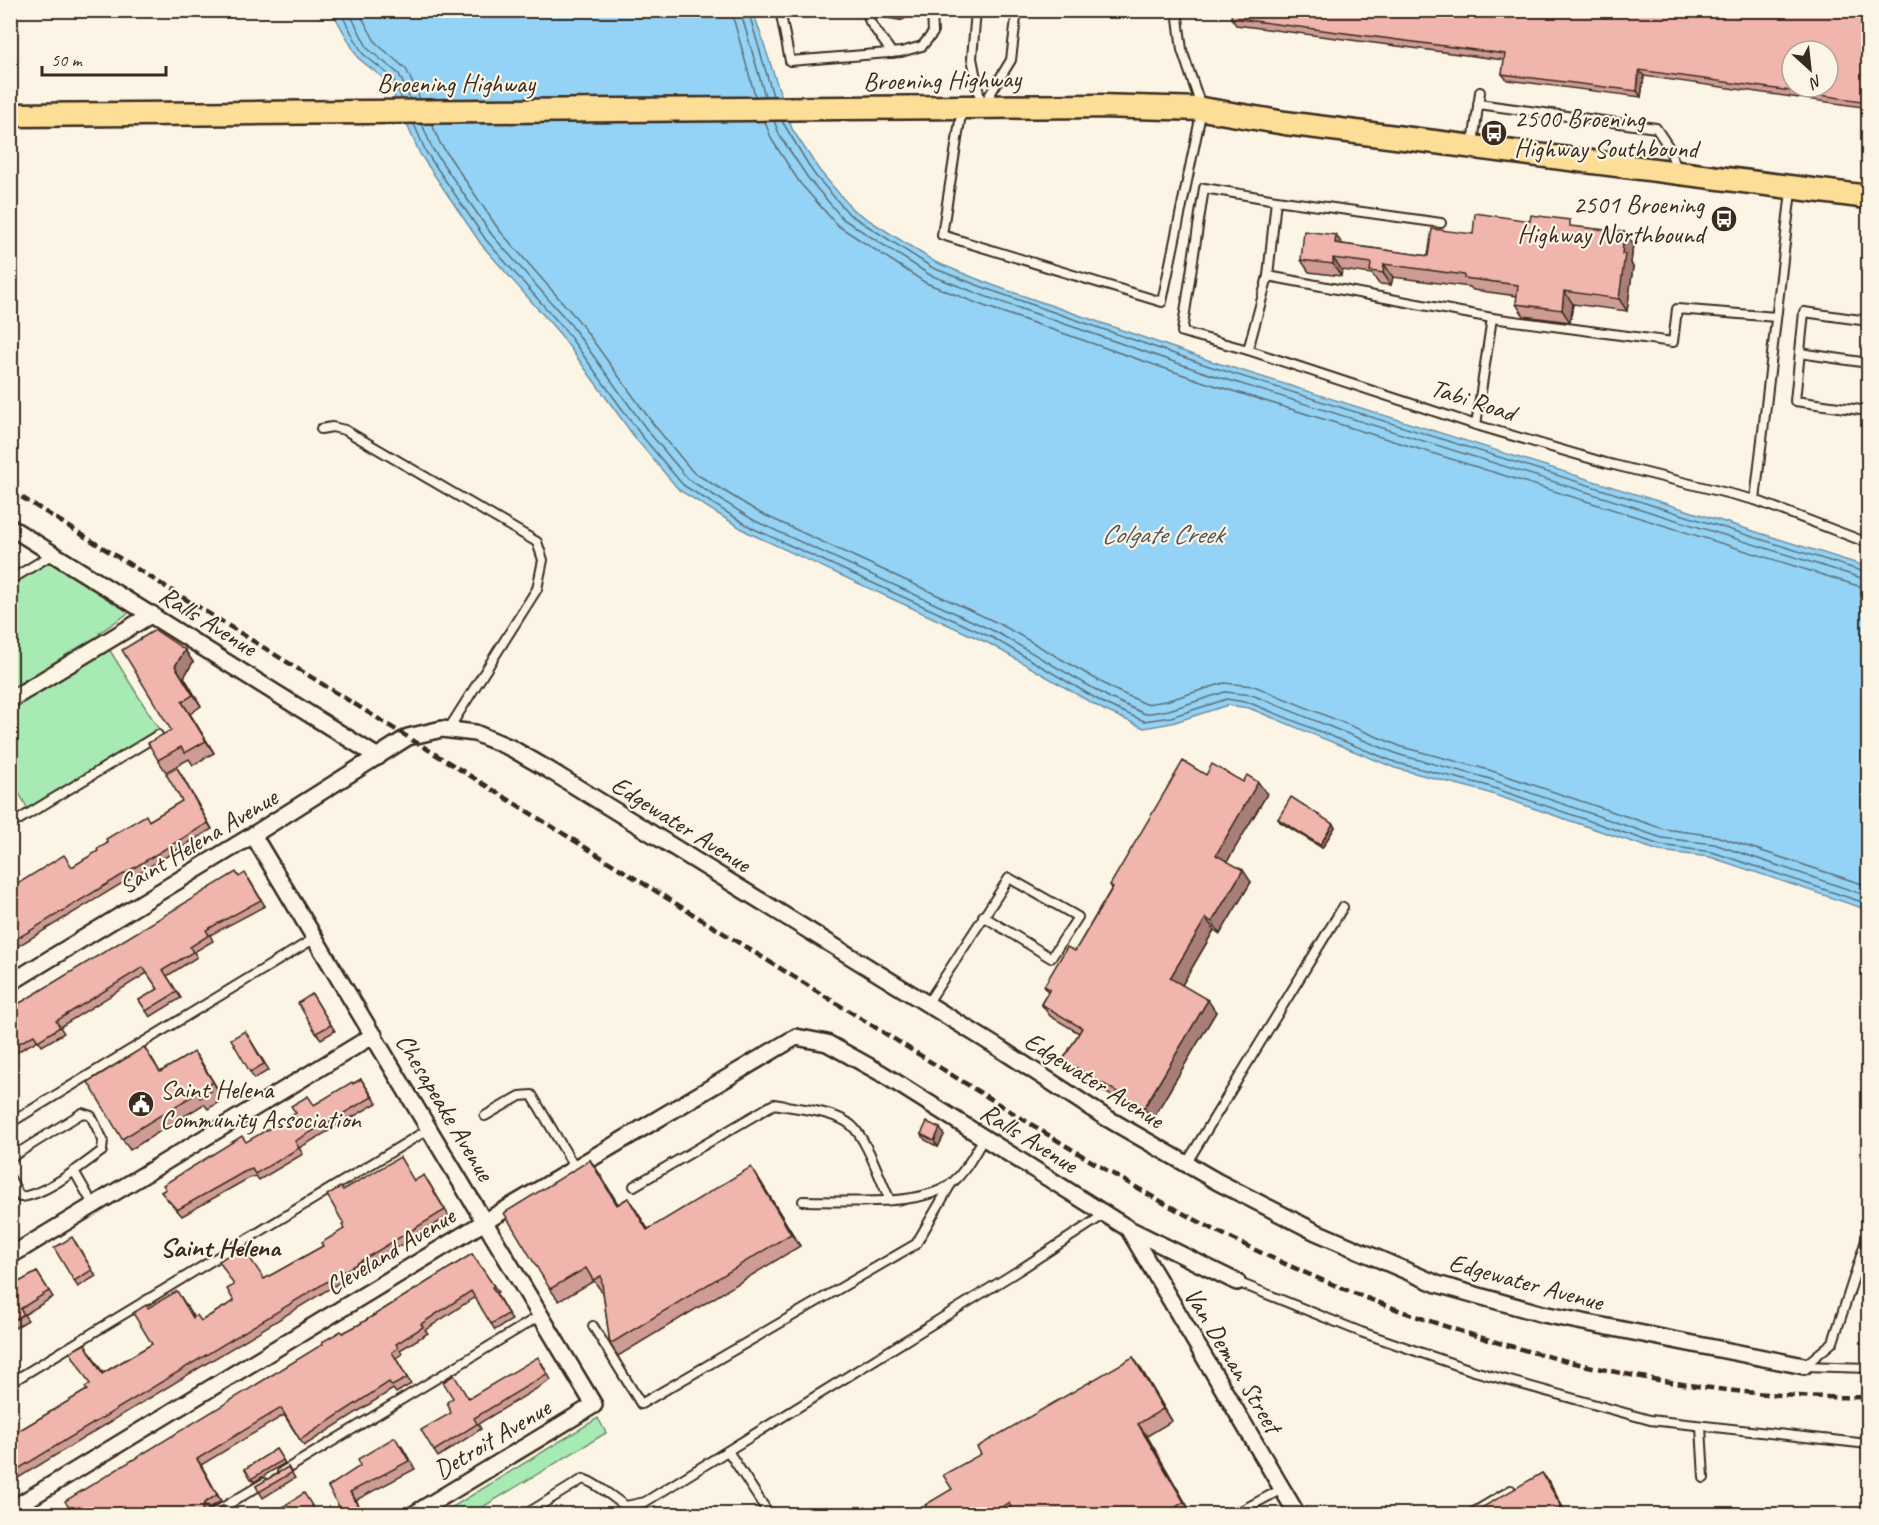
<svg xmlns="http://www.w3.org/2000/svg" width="1879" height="1525" font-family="Caveat,sans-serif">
  <rect width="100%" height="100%" fill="#fcf5e5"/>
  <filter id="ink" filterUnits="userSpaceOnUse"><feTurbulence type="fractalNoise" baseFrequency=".0167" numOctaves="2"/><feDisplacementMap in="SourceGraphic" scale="12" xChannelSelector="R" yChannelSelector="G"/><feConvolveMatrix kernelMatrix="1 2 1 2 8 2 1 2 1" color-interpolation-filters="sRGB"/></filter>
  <g filter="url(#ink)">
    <g fill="#a7eab4" stroke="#718a69" stroke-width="1.5">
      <polygon points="47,560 130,612 99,633 160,731 28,809 11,779 11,583"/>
      <polygon points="598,1418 606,1433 471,1514 441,1514"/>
    </g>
    <polygon fill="#94d3f5" stroke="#708f9f" stroke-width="1.5" points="332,11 753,11 792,129 819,170 853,210 935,262 992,285 1211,361 1868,567 1868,910 1710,857 1659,851 1483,791 1395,768 1249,708 1228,705 1172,723 1144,728 1104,710 990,644 749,533 679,490 636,439 560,334 481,244 420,154 388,82 358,58"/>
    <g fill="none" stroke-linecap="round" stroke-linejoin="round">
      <g stroke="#5f6e74" stroke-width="1.5">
        <polyline points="339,10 363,54 393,78 402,99"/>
        <polyline points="348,10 368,49 399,74 410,99"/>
        <polyline points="358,10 376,43 406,69 420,99"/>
        <polyline points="731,10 755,96"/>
        <polyline points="740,10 765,96"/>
        <polyline points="748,10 773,96"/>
        <polyline points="774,121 780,136 808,178 843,219 930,275 987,297 1206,373 1868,580"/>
        <polyline points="782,121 814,174 849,214 933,268 990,290 1209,366 1868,573"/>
        <polyline points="765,122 772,140 800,183 837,225 926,283 984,306 1204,382 1868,589"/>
        <polyline points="414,124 426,152 486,240 565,330 641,435 683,485 752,528 993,638 1107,705 1144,721 1171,717 1227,699 1250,703 1397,763 1485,785 1660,845 1712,852 1868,904"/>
        <polyline points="422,124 432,148 492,235 571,325 647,430 688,479 755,521 996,632 1110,698 1145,714 1169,710 1225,692 1252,695 1400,755 1487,778 1662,838 1714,844 1868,896"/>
        <polyline points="432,124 440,143 499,230 578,320 654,425 693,472 760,513 1000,624 1115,690 1146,704 1166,701 1224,683 1254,686 1402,747 1489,770 1664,829 1716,836 1868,886"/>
      </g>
      <defs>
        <g id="service">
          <polyline points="780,10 790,61 901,52 922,46 933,33 932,10"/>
          <polyline points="866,10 870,22 892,53"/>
          <polyline points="873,10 901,15 907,10"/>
          <polyline points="976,10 972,58 981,104"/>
          <polyline points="984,104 1011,60 1017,10"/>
          <polyline points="1478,104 1656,128 1668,146 1677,169"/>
          <polyline points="962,108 942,235 1162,302 1202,109 1182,50 1177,10"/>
          <polyline points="1473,144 1480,92"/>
          <polyline points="1276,200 1204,188 1182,332 1248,350 1476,425 1606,463 1755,500 1868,543"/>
          <polyline points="1268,276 1276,200 1441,223"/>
          <polyline points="1492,318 1673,342 1677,309 1776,317"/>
          <polyline points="1868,321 1804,312 1795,401 1868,411"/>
          <polyline points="1248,350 1268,276 1492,318 1476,425"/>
          <polyline points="1800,353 1868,363"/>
          <polyline points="321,429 332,427 345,430 537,542 543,560 537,589 448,730"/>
          <polyline points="1755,500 1791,191"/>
          <polyline points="10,580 53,554"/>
          <polyline points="10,825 158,735"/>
          <polyline points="927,1004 1009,878 1078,917 1051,958 983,916"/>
          <polyline points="485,1116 520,1096 532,1095 575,1168"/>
          <polyline points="10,1123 315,938"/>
          <path d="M10,1158L82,1113L91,1116L103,1140L102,1151C81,1166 46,1195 20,1197L10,1178"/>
          <polyline points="1186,1164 1343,907"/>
          <polyline points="74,1171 94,1206"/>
          <path d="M634,1186L774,1104C795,1108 835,1111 851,1125C867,1139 880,1180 890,1200"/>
          <path d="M803,1201C839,1201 924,1207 952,1183C966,1171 974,1154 984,1138"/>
          <polyline points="1237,1282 1361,1332 1474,1371 1650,1420 1868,1444"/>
          <polyline points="593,1326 641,1404 916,1244 951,1184"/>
          <polyline points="1804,1366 1833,1342 1868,1234"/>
          <polyline points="1804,1366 1868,1368"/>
          <polyline points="10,1383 429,1129"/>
          <polyline points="1701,1427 1704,1478"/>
          <polyline points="728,1451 769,1514"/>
          <polyline points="282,1472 541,1315"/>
          <polyline points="212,1514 264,1483"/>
          <path d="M526,1514L583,1479C599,1484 611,1497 626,1506L645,1502L1021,1269L1105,1214"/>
          <polyline points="1235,1514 1282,1489"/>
          <polyline points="1471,1514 1511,1490"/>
        </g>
        <g id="minor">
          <polyline points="10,527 378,757"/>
          <polyline points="10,700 152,614"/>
          <polyline points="253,835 594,1405 414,1514"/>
          <polyline points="10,983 253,835 408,737 442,729 475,733 511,748 549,770 1002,1050 1105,1117 1218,1182 1316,1232 1437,1284 1543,1314 1804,1366"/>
          <polyline points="1129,1230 1297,1514"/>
          <polyline points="10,1256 374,1035"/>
          <polyline points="10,1510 486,1221 796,1037 827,1043 881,1073 1129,1229 1237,1282"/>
        </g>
        <polyline id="primary" points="10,115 1099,106 1202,109 1285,123 1868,197"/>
      </defs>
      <use href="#service" stroke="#3b2a1e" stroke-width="12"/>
      <use href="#minor" stroke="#3b2a1e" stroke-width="20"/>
      <use href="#primary" stroke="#3b2a1e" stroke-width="27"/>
      <use href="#service" stroke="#fcf5e5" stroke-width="8"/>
      <use href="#minor" stroke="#fcf5e5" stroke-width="15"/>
      <use href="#primary" stroke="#fcde96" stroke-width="22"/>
      <path stroke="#3b2a1e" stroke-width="4.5" stroke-dasharray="9 4.5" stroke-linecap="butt" d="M10,490L1063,1144C1112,1174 1162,1203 1213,1229C1405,1328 1652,1402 1868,1397"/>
    </g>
    <g fill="#ce9c94" stroke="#3b2a1e" stroke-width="1.5">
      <polygon points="1869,10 1869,108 1644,76 1641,97 1507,80 1502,74 1504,60 1236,25 1231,18"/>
      <polygon points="1575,227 1624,232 1633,244 1631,263 1633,267 1627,311 1573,304 1570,322 1524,316 1516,304 1517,296 1473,290 1470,287 1393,277 1391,285 1379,284 1372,274 1342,270 1341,276 1309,272 1301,260 1342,244 1428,256 1473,234"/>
      <polygon points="185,650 193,662 184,677 201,706 190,714 214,753 193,765 189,759 166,772 158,760 171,730"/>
      <polygon points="177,768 212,829 10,951 10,877 15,885 72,867 182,801"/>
      <polygon points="1243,782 1267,794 1227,861 1251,882 1220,934 1214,930 1182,985 1216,1012 1152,1120 1071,1072 1063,1060 1079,1033 1050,1016 1041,1004 1048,992 1044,986 1075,951 1112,888 1110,885"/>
      <polygon points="1278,819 1335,827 1322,848 1280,822"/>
      <polygon points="239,877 249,879 265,906 210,935 213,941 194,952 197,957 167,976 181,998 150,1017 139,1000 158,989 147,973 60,1027 64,1033 42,1046 38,1040 10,1056 10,1009"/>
      <polygon points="312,994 335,1031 321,1039 316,1033"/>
      <polygon points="245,1031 269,1070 254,1079 250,1072"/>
      <polygon points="194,1052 220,1093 216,1096 219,1102 208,1109 204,1104 130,1150 122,1139 152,1058 160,1072"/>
      <polygon points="361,1079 377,1103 299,1148 303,1154 259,1180 256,1176 249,1178 182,1216 161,1192 247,1142"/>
      <polygon points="921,1134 944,1135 938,1147 925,1140"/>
      <polygon points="590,1160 599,1173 618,1204 628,1198 648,1229 759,1179 800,1246 618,1356 610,1344 603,1292 602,1292 594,1281 559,1301 550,1289"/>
      <polygon points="414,1181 428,1181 449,1216 10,1483 10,1436 87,1390 90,1384 85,1344 103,1373 152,1344 148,1308 181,1297 194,1318 201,1321 234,1301 264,1279 323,1246 344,1229 343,1190"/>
      <polygon points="76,1243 96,1276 78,1287 74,1281"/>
      <polygon points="472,1254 498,1292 496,1293 512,1320 495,1330 475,1297 425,1330 428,1333 400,1350 402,1354 396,1358 411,1384 396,1393 393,1389 304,1446 284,1415 201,1465 221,1501 208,1509 207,1513 208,1514 223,1506 229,1515 58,1515 343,1333 360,1324"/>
      <polygon points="37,1272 53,1297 24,1315 28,1320 15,1328 11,1323 10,1324 10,1287"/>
      <polygon points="1133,1357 1141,1369 1172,1421 1147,1436 1192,1514 931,1515 981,1454"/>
      <polygon points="542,1363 551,1380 478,1424 481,1429 438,1457 434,1451 451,1413 453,1398 471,1397"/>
      <polygon points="401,1445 415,1469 356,1500 364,1515 344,1515 328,1487"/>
      <polygon points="276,1449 285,1463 254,1482 245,1469"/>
      <polygon points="288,1467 295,1478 263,1498 256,1486"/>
      <polygon points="1542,1473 1549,1482 1567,1515 1478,1515"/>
    </g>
    <g fill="#a87f78" stroke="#3b2a1e" stroke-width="1.5">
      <polygon points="1639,70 1644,76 1641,97 1637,91"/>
      <polygon points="1624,232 1633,244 1631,263 1633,267 1627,311 1619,299 1622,254"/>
      <polygon points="1336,235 1345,248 1335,243"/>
      <polygon points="1333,258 1342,270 1341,276 1333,264"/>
      <polygon points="1384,264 1393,277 1391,285 1383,273"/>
      <polygon points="1564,291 1573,304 1570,322 1562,310"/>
      <polygon points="185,650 193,662 184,677 201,706 175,666"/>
      <polygon points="182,702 190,714 214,753 206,741"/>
      <polygon points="177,768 181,774 212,829 208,823"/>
      <polygon points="1258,782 1267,794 1224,867 1216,855"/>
      <polygon points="1333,824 1335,827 1322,848 1320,845"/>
      <polygon points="1243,870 1251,882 1220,934 1212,922"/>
      <polygon points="1206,918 1214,930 1179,990 1170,978"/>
      <polygon points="1208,1000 1216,1012 1152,1120 1144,1108"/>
      <polygon points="194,1052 202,1063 220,1093 213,1082"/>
      <polygon points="940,1128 944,1135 938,1147 934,1141"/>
      <polygon points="590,1160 599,1173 625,1217 617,1205"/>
      <polygon points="751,1167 759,1179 800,1246 791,1234"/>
      <polygon points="628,1198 636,1210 655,1242 647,1230"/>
      <polygon points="1133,1357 1141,1369 1172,1421 1163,1409"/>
      <polygon points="1138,1424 1147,1436 1192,1514 1184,1502"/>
      <polygon points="197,1459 201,1465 221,1501 217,1495"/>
      <polygon points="1542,1473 1549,1482 1567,1515 1561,1506"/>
      <polygon points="350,1492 356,1500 364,1515 359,1508"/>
      <polygon points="204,1503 208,1509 207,1515 202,1510"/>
    </g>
    <g fill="#f0b5ac" stroke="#3b2a1e" stroke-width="1.5" fill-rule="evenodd">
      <path d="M1232,10H1869V102L1639,70L1637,91L1502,74L1505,54L1231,18ZM1792,51H1828V87H1792Z"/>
      <polygon points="1475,213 1530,221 1531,215 1570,220 1570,226 1624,232 1622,254 1625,254 1619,299 1564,291 1562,310 1516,304 1518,285 1464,278 1464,275 1384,264 1383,273 1370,271 1371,263 1333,258 1333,264 1301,260 1304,231 1336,235 1335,243 1428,256 1432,229 1473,234"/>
      <polygon points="155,630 185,650 175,666 193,695 182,702 206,741 185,753 181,747 158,760 148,743 171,730 122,650"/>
      <polygon points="1183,761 1206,775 1212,764 1243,782 1247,775 1258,782 1216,855 1243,870 1212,922 1206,918 1170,978 1208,1000 1144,1108 1063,1060 1082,1028 1041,1004 1050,989 1044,986 1067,947 1075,951 1113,887 1110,885"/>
      <polygon points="177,768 208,823 10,943 10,879 14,886 64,855 72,867 98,851 97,849 108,843 106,839 146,815 149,821 182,801 166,774"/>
      <polygon points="1291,797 1333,824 1320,845 1278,819"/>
      <polygon points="236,872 239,877 245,873 261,900 206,930 209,935 190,947 193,952 163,970 177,992 146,1011 139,1000 158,989 143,967 56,1021 60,1027 38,1041 34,1035 10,1048 10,1009"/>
      <polygon points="312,994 331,1025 316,1033 298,1003"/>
      <polygon points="245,1031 264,1064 250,1072 231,1039"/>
      <polygon points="144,1047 160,1072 194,1052 213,1082 208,1085 211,1091 200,1098 197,1093 122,1139 88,1082"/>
      <polygon points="361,1079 372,1097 295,1141 299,1148 255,1174 252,1169 244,1172 177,1210 161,1192 166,1189 163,1185 242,1136 246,1142 296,1113 291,1106 308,1096 314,1105 352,1082 353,1084"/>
      <polygon points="927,1122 940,1128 934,1141 921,1134"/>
      <polygon points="400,1157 414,1181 424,1175 445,1210 10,1474 10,1436 87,1390 85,1387 90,1384 70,1352 85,1344 102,1374 152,1344 133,1313 146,1305 148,1308 177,1291 193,1318 197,1315 201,1321 234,1301 227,1289 234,1285 219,1261 242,1246 264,1279 323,1246 321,1243 344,1229 342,1225 344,1224 327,1195 340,1187 343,1190"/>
      <polygon points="590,1160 617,1205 628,1198 647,1230 751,1167 791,1234 610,1344 601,1276 593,1280 586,1268 550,1289 504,1213"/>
      <polygon points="72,1237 92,1270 74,1281 54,1248"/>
      <polygon points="472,1254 494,1286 492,1287 508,1314 491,1324 471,1291 421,1324 423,1327 396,1344 398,1348 392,1352 407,1378 392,1386 389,1382 300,1440 281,1408 197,1459 217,1495 204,1503 202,1510 208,1514 223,1506 227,1512 223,1515 118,1515 116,1512 112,1515 58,1515 69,1508 65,1501 323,1344 322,1342 341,1331 343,1333 360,1324"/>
      <polygon points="37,1272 49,1291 20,1309 24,1314 11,1322 10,1287"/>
      <polygon points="538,1357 547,1374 474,1418 477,1424 434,1451 421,1430 451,1413 447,1402 453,1398 443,1382 454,1375 468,1398 471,1397"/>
      <polygon points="1133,1357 1163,1409 1138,1424 1184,1502 1163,1515 1015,1515 1009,1503 988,1515 931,1515 925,1505 952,1489 943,1475 981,1454 977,1447"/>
      <polygon points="395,1437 409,1461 350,1492 359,1508 348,1515 344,1515 328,1487 360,1466 358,1459"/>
      <polygon points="276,1449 283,1460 251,1479 245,1469"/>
      <polygon points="288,1467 291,1473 259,1492 256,1486"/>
      <polygon points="1542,1473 1561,1506 1547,1515 1478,1515 1476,1511"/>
      <polygon points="304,1493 318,1515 270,1515"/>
      <polygon points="655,1506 660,1515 641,1515"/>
    </g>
  </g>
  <defs>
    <symbol id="bus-disc" viewBox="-11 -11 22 22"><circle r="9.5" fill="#3b2a1e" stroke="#fcf5e5"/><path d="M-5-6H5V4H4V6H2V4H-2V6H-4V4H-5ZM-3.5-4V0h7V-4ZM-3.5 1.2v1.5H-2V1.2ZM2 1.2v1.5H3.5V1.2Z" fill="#fff"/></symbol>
    <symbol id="civic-disc" viewBox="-11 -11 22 22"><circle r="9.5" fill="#3b2a1e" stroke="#fcf5e5"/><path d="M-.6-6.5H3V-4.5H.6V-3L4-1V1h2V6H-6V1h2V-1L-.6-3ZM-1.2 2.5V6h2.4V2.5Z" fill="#fff"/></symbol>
  </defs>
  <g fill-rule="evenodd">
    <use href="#bus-disc" x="1479" y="118" width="30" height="30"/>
    <use href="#bus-disc" x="1709" y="204" width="30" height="30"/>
    <use href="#civic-disc" x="126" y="1089" width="30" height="30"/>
  </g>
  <g text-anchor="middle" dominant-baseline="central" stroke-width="4.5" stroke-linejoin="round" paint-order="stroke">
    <g font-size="26" fill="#3b2a1e" stroke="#fcf5e5">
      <text transform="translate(942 80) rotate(-1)">Broening Highway</text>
      <text x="456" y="83">Broening Highway</text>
      <text transform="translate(1473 400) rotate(18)">Tabi Road</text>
      <text transform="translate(208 621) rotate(32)">Ralls Avenue</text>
      <text transform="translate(681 824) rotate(32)">Edgewater Avenue</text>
      <text transform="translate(198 841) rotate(-31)">Saint Helena Avenue</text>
      <text transform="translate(1094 1080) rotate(32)">Edgewater Avenue</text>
      <text transform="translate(445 1107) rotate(59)">Chesapeake Avenue</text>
      <text transform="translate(1029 1138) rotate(32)">Ralls Avenue</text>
      <text transform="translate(390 1251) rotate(-31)">Cleveland Avenue</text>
      <text transform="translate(1526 1282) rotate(15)">Edgewater Avenue</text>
      <text transform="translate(1233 1360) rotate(59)">Van Deman Street</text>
      <text transform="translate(492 1439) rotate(-31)">Detroit Avenue</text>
    </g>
    <g font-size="26" fill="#3b2a1e" stroke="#fcf5e5" text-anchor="start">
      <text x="1514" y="118">2500 Broening<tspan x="1514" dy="30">Highway Southbound</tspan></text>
      <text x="1704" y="204" text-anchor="end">2501 Broening<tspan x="1704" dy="30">Highway Northbound</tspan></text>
      <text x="160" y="1089">Saint Helena<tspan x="160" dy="30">Community Association</tspan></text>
    </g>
    <g font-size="27" font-style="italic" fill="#515454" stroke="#fcf5e5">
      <text x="1162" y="534">Colgate Creek</text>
    </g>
    <g font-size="27" font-weight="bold" fill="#3b2a1e" stroke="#fcf5e5">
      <text x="220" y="1247">Saint Helena</text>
    </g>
  </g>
  <rect width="1879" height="1525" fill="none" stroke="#fcf5e5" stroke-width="36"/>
  <rect x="18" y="18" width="1843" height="1489" fill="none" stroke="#3b2a1e" stroke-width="2" filter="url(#ink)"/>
  <g transform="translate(1810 69) rotate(153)"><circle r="28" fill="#fcf5e5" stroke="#afa495" stroke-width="1.5"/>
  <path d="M0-4.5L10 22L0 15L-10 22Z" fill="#3b2a1e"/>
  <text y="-9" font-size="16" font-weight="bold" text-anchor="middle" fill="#3b2a1e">N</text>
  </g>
  <path d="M42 66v9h124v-9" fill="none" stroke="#3b2a1e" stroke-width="3"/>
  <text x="51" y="66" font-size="18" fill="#3b2a1e" stroke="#fcf5e5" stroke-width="4.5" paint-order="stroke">50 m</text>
</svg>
